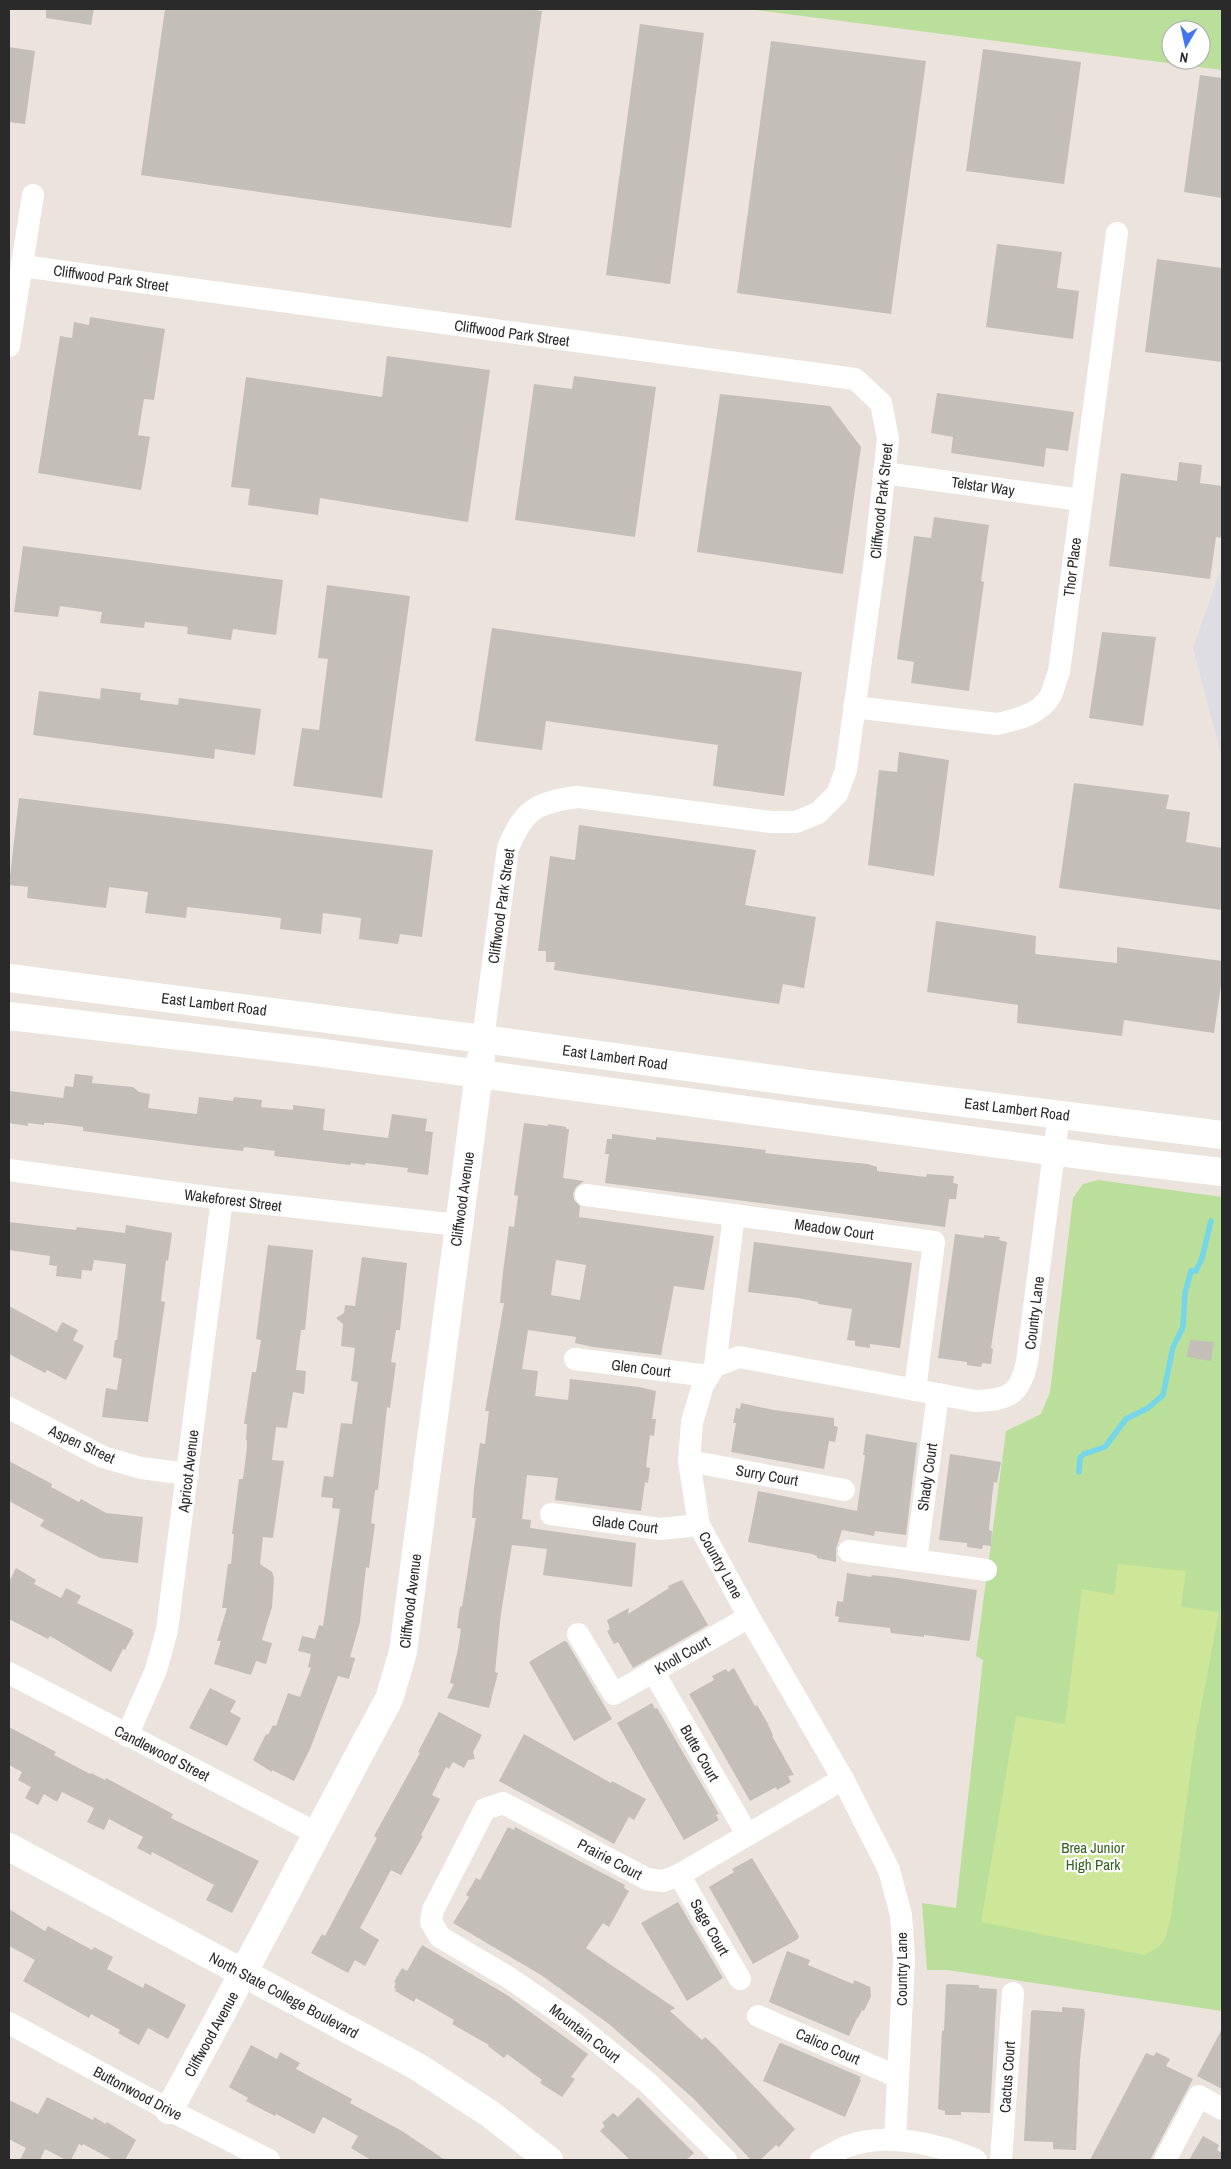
<svg xmlns="http://www.w3.org/2000/svg" width="1231" height="2169" font-family="'Archivo Narrow',sans-serif">
  <rect width="100%" height="100%" fill="#ebe3dc"/>
  <polygon fill="#dedde4" points="1222,566 1222,758 1193,648"/>
  <g fill="#badf9b" fill-rule="evenodd">
    <path d="M748,9H1222V70ZM1171,30H1201V60H1171Z"/>
    <polygon points="1098,1180 1222,1197 1222,2011 947,1970 927,1970 922,1903 956,1908 983,1660 976,1656 1006,1431 1041,1414 1050,1392 1073,1198 1083,1184"/>
  </g>
  <path fill="#cde697" d="M1118,1564L1186,1571L1181,1607L1219,1612L1195,1739L1171,1917C1165,1940 1166,1945 1144,1955L981,1922L1016,1716L1065,1724L1082,1589L1114,1595Z"/>
  <g fill="none" stroke-linecap="round" stroke-linejoin="round">
    <polyline stroke="#74d6e8" stroke-width="5.5" points="1079,1472 1080,1458 1084,1454 1105,1447 1126,1419 1148,1408 1163,1395 1173,1347 1183,1327 1185,1293 1191,1271 1196,1271 1202,1258 1211,1221"/>
  </g>
  <g fill="#c4beb8" fill-rule="evenodd">
    <polygon points="46,9 94,9 91,25 46,18"/>
    <polygon points="165,9 526,9 542,11 511,228 141,175"/>
    <polygon points="640,24 704,33 670,284 606,275"/>
    <polygon points="771,41 926,61 891,314 737,293"/>
    <polygon points="9,47 35,51 25,124 9,122"/>
    <polygon points="983,49 1081,62 1064,184 966,171"/>
    <polygon points="1200,75 1222,78 1222,198 1184,192"/>
    <polygon points="997,244 1062,252 1057,288 1079,291 1073,339 986,327"/>
    <polygon points="1157,259 1222,268 1222,362 1145,352"/>
    <polygon points="90,317 165,329 154,400 144,399 138,435 150,437 141,490 38,473 60,336 72,338 74,322 89,325"/>
    <polygon points="387,356 490,370 468,522 320,498 318,515 248,505 250,489 231,487 246,377 382,397"/>
    <polygon points="574,376 656,387 635,537 515,520 534,384 572,389"/>
    <polygon points="937,393 1074,412 1068,451 1046,448 1044,467 951,453 953,437 931,433"/>
    <polygon points="720,394 830,406 861,447 843,574 697,552"/>
    <polygon points="1179,462 1202,465 1200,483 1222,486 1222,538 1216,537 1210,579 1109,566 1121,473 1177,481"/>
    <polygon points="934,517 989,525 981,581 984,582 969,691 911,683 914,662 897,659 914,536 931,538"/>
    <polygon points="23,546 283,580 276,635 233,629 231,640 187,634 188,627 145,622 144,628 100,623 102,612 60,606 58,617 14,612"/>
    <polygon points="327,585 410,596 382,798 293,786 302,728 319,730 328,659 318,658"/>
    <polygon points="492,628 802,672 784,796 713,786 718,745 546,721 542,750 475,741"/>
    <polygon points="1102,632 1156,637 1143,726 1089,718"/>
    <polygon points="101,688 141,693 140,700 178,705 179,698 261,709 255,755 215,749 214,759 33,735 39,691 100,699"/>
    <polygon points="899,752 949,760 934,876 868,865 879,770 897,772"/>
    <polygon points="1074,783 1169,795 1166,809 1190,812 1186,842 1222,848 1222,910 1059,888"/>
    <polygon points="19,798 433,850 422,937 400,934 398,944 359,939 361,918 323,913 321,934 280,929 281,918 230,912 187,907 186,918 145,913 148,892 109,887 106,908 27,898 28,887 9,885"/>
    <polygon points="579,825 756,850 745,905 816,917 804,988 783,984 779,1004 554,970 555,962 546,962 546,951 538,951 550,856 575,860"/>
    <polygon points="936,921 1036,936 1035,954 1117,963 1117,947 1222,961 1222,978 1214,1033 1124,1020 1122,1036 1017,1023 1018,1005 927,992"/>
    <polygon points="75,1074 93,1076 92,1083 133,1087 139,1092 150,1094 148,1108 197,1114 199,1097 233,1101 234,1097 262,1100 261,1107 293,1110 293,1105 325,1109 323,1130 388,1138 392,1114 427,1119 425,1131 433,1132 428,1175 407,1172 408,1168 366,1163 365,1165 351,1163 350,1165 274,1156 275,1151 244,1147 243,1151 198,1146 83,1131 83,1127 52,1123 44,1123 44,1125 28,1123 28,1126 9,1123 10,1091 63,1098 65,1086 73,1087"/>
    <path d="M524,1123L548,1126V1124L566,1127V1129H569L563,1178L584,1181L576,1187L573,1194L574,1200L580,1206L579,1217L714,1236L704,1290L674,1286L661,1355L593,1347L575,1343L576,1337L528,1330L522,1369L538,1371L535,1396L568,1400L570,1379L639,1387L656,1391L652,1419H656L654,1436L650,1435L646,1467L650,1468L648,1483L645,1482L641,1511L555,1500L558,1478L527,1475L522,1519L531,1520L530,1528L636,1543L632,1587L543,1575L547,1549L512,1545L501,1613L495,1672L498,1673L489,1708L447,1698L454,1684L450,1683L458,1649L461,1629L457,1628L460,1606L462,1607L476,1518H472L474,1488L480,1443L485,1444L489,1411H485L504,1303H500L503,1272L509,1226L514,1227L518,1196L514,1195ZM556,1260L586,1265L580,1300L551,1295Z"/>
    <polygon points="612,1134 656,1140 656,1137 766,1150 765,1153 816,1159 868,1164 877,1167 877,1171 909,1175 926,1177 927,1174 954,1176 953,1183 958,1184 956,1199 949,1199 945,1227 605,1183 609,1154 605,1154 607,1139 612,1139"/>
    <polygon points="9,1222 76,1230 77,1227 125,1233 126,1225 172,1233 168,1261 166,1260 161,1301 165,1302 148,1422 102,1417 106,1388 117,1390 122,1359 113,1357 115,1340 117,1340 126,1264 94,1260 92,1271 82,1270 81,1279 56,1276 57,1266 49,1265 50,1256 9,1250"/>
    <polygon points="955,1234 984,1238 984,1235 1000,1237 999,1240 1007,1242 991,1348 993,1349 991,1364 982,1363 981,1367 967,1365 967,1362 938,1358"/>
    <polygon points="754,1242 912,1263 900,1348 870,1344 870,1348 855,1346 855,1341 847,1340 852,1309 818,1304 818,1302 798,1298 748,1292"/>
    <polygon points="268,1245 313,1250 305,1330 301,1330 296,1370 306,1371 304,1394 293,1392 287,1428 276,1427 272,1460 284,1461 273,1538 263,1537 260,1564 272,1572 274,1578 272,1607 262,1640 272,1643 266,1664 256,1661 251,1675 214,1664 221,1641 217,1641 227,1608 222,1608 228,1564 231,1564 234,1534 232,1534 239,1479 243,1479 247,1447 247,1440 246,1440 247,1424 244,1424 252,1372 256,1372 261,1340 256,1339"/>
    <polygon points="362,1257 407,1263 400,1330 396,1330 391,1362 396,1363 390,1408 387,1407 378,1490 375,1490 371,1523 375,1524 369,1568 366,1567 360,1622 350,1657 355,1658 349,1679 338,1676 310,1749 294,1781 272,1770 272,1772 253,1760 266,1734 268,1735 273,1725 276,1726 288,1693 300,1697 311,1668 308,1667 311,1654 298,1651 302,1636 315,1639 319,1625 323,1626 340,1509 332,1508 333,1498 321,1497 324,1476 333,1477 341,1423 352,1424 358,1382 351,1381 355,1348 341,1346 343,1324 336,1318 344,1313 345,1305 355,1306"/>
    <polygon points="9,1306 57,1332 62,1322 78,1330 73,1340 84,1346 66,1380 47,1370 45,1373 9,1354"/>
    <polygon points="1190,1340 1214,1342 1211,1361 1187,1357"/>
    <polygon points="741,1403 774,1410 834,1418 834,1426 838,1427 835,1442 829,1441 824,1469 731,1452 736,1423 733,1423 736,1408 740,1409"/>
    <polygon points="866,1434 917,1443 906,1535 875,1531 874,1536 842,1530 836,1549 836,1562 817,1558 817,1556 812,1554 748,1542 758,1491 857,1511 865,1455 863,1455"/>
    <polygon points="950,1454 1001,1462 997,1483 994,1482 992,1497 989,1530 992,1531 991,1546 983,1545 982,1549 967,1547 967,1543 939,1540"/>
    <polygon points="9,1461 52,1484 51,1487 79,1502 81,1499 106,1513 143,1517 138,1563 100,1558 40,1526 44,1520 9,1501"/>
    <polygon points="16,1568 36,1580 34,1584 61,1598 66,1588 81,1596 77,1603 133,1630 132,1632 134,1633 125,1650 123,1649 111,1672 50,1636 48,1639 9,1619 9,1582"/>
    <polygon points="847,1573 871,1577 872,1575 898,1578 977,1590 970,1639 969,1641 924,1635 924,1637 891,1633 890,1628 838,1622 839,1617 835,1616 837,1601 843,1602"/>
    <polygon points="682,1580 708,1625 633,1668 618,1642 614,1644 607,1631 610,1629 607,1620 629,1608 628,1614 669,1588 668,1586"/>
    <polygon points="564,1641 567,1642 612,1719 574,1741 529,1662"/>
    <polygon points="734,1668 755,1706 757,1705 767,1722 773,1735 772,1736 794,1775 788,1776 791,1782 777,1790 776,1787 750,1801 689,1694 714,1680 712,1676 726,1669 728,1672"/>
    <polygon points="210,1688 236,1701 230,1712 241,1718 227,1746 189,1728"/>
    <polygon points="652,1703 655,1709 657,1708 719,1814 716,1815 719,1820 684,1840 617,1723"/>
    <polygon points="439,1712 482,1735 473,1752 475,1759 468,1760 464,1768 453,1762 449,1769 446,1767 432,1795 440,1799 421,1835 423,1836 401,1875 391,1870 360,1928 379,1940 365,1966 355,1960 348,1973 311,1953 322,1934 325,1936 342,1904 377,1838 374,1836 420,1753 418,1752"/>
    <polygon points="9,1727 56,1752 54,1755 90,1774 91,1773 105,1780 106,1778 119,1785 173,1814 171,1818 259,1861 232,1913 206,1900 214,1885 152,1852 151,1855 137,1848 143,1837 109,1819 104,1830 87,1822 94,1808 62,1792 57,1802 44,1794 38,1805 25,1798 31,1787 18,1780 22,1772 9,1765"/>
    <polygon points="524,1734 611,1783 612,1781 646,1799 634,1820 629,1817 614,1844 499,1781"/>
    <polygon points="508,1827 514,1830 515,1827 625,1885 624,1888 629,1891 609,1927 603,1923 586,1948 675,2008 670,2011 702,2040 705,2037 717,2048 795,2129 779,2147 776,2145 760,2160 751,2160 694,2099 609,2024 541,1975 453,1923 469,1897 466,1895 476,1878 480,1880"/>
    <polygon points="752,1858 799,1936 798,1939 753,1964 709,1887 734,1872 732,1869"/>
    <polygon points="678,1902 723,1978 687,2001 641,1923"/>
    <polygon points="9,1909 45,1931 48,1926 92,1950 94,1947 113,1957 107,1969 143,1988 145,1983 186,2005 168,2039 148,2028 139,2045 118,2033 120,2030 91,2014 89,2018 23,1981 35,1960 9,1946"/>
    <polygon points="422,1945 507,1995 588,2054 571,2077 575,2079 562,2097 540,2083 542,2080 507,2054 504,2058 488,2046 489,2045 452,2024 454,2020 416,1998 414,2002 395,1991 396,1989 394,1988 396,1983 394,1982 402,1968 407,1971"/>
    <polygon points="787,1951 810,1960 808,1965 853,1984 854,1980 870,1987 871,1996 864,2011 862,2010 858,2018 857,2018 849,2036 769,2002"/>
    <polygon points="948,1984 979,1985 979,1988 997,1989 990,2113 961,2112 961,2115 945,2115 945,2111 938,2109 942,2030 944,2031 946,1985"/>
    <polygon points="1062,2007 1084,2009 1085,2013 1080,2060 1076,2150 1053,2149 1053,2142 1024,2141 1031,2012 1033,2010 1062,2012"/>
    <polygon points="1222,2029 1222,2089 1197,2076"/>
    <polygon points="781,2043 861,2077 859,2079 861,2080 845,2117 763,2081 779,2044"/>
    <polygon points="251,2045 277,2059 280,2052 300,2063 296,2069 352,2099 350,2103 402,2131 445,2160 371,2160 351,2148 358,2136 323,2117 314,2134 276,2114 275,2116 246,2101 248,2098 229,2087"/>
    <polygon points="1156,2052 1170,2059 1166,2066 1193,2079 1150,2160 1090,2160 1146,2053 1154,2056"/>
    <polygon points="47,2097 93,2120 94,2117 106,2124 107,2122 136,2140 125,2160 113,2160 83,2144 82,2146 79,2144 71,2160 66,2160 45,2149 40,2160 20,2160 26,2148 9,2139 9,2100 38,2114"/>
    <polygon points="638,2097 694,2153 686,2160 630,2160 600,2131 605,2126 602,2123 613,2113 618,2117"/>
    <polygon points="1203,2136 1219,2145 1217,2150 1222,2153 1222,2160 1189,2160"/>
  </g>
  <g fill="none" stroke-linecap="round" stroke-linejoin="round">
    <g stroke="#fff" stroke-width="22">
      <path d="M22,266L855,379L881,403L888,439L875,558L846,770L837,794L818,813L796,822H771L578,797C537,802 524,809 508,848L483,1039"/>
      <polyline points="9,346 33,195"/>
      <polyline points="884,473 1081,500"/>
      <path d="M854,707L997,724C1016,720 1041,714 1051,695C1054,688 1056,679 1059,672L1117,233"/>
      <polyline points="9,1170 222,1199 458,1225"/>
      <polyline points="586,1195 934,1242 915,1390"/>
      <polyline points="575,1359 708,1376"/>
      <polyline points="715,1366 734,1215"/>
      <polyline points="9,1408 103,1457 141,1468 188,1474"/>
      <polyline points="689,1461 844,1490"/>
      <polyline points="551,1514 660,1529 699,1525"/>
      <polyline points="849,1551 986,1570"/>
      <polyline points="916,1560 938,1394"/>
      <polyline points="578,1634 614,1694 749,1617"/>
      <polyline points="653,1671 747,1834"/>
      <polyline points="9,1673 316,1833"/>
      <polyline points="127,1736 156,1670 167,1630 222,1199"/>
      <polyline points="679,1875 740,1979"/>
      <polyline points="758,2016 898,2077"/>
      <polyline points="9,2023 169,2110 269,2160"/>
      <path d="M895,2140L904,1959L901,1915L889,1870L843,1779L749,1617L699,1525L689,1461L692,1422L703,1385L715,1366L739,1357L975,1401C1008,1400 1020,1395 1027,1362L1059,1114"/>
      <polyline points="726,2160 647,2082 572,2021 508,1977 440,1937 431,1922 433,1910 485,1809 503,1803 647,1879 663,1881 679,1875 843,1779"/>
      <path d="M821,2160C829,2156 837,2151 845,2147C885,2131 938,2144 976,2160"/>
      <polyline points="1001,2160 1013,1993"/>
      <polyline points="1165,2160 1199,2096 1222,2109"/>
    </g>
    <g stroke="#fff" stroke-width="28">
      <polyline points="9,978 483,1039 811,1084 1222,1135"/>
      <polyline points="9,1016 316,1052 1110,1159 1222,1172"/>
      <polyline points="9,1847 418,2067 490,2114 549,2160"/>
      <path d="M169,2110C244,1974 315,1836 389,1699L403,1652L481,1058"/>
    </g>
  </g>
  <g text-anchor="middle" dominant-baseline="central" stroke-width="4.5" stroke-linejoin="round" paint-order="stroke">
    <g font-size="15" fill="#2a2a2a" stroke="#fff">
      <text transform="translate(111 278) rotate(8)">Cliffwood Park Street</text>
      <text transform="translate(512 333) rotate(8)">Cliffwood Park Street</text>
      <text transform="translate(983 486) rotate(8)">Telstar Way</text>
      <text transform="translate(881 501) rotate(-84)">Cliffwood Park Street</text>
      <text transform="translate(1072 567) rotate(-83)">Thor Place</text>
      <text transform="translate(501 906) rotate(-82)">Cliffwood Park Street</text>
      <text transform="translate(214 1004) rotate(7)">East Lambert Road</text>
      <text transform="translate(615 1057) rotate(8)">East Lambert Road</text>
      <text transform="translate(1017 1109) rotate(7)">East Lambert Road</text>
      <text transform="translate(462 1199) rotate(-82)">Cliffwood Avenue</text>
      <text transform="translate(233 1200) rotate(7)">Wakeforest Street</text>
      <text transform="translate(834 1229) rotate(8)">Meadow Court</text>
      <text transform="translate(1034 1313) rotate(-83)">Country Lane</text>
      <text transform="translate(641 1368) rotate(7)">Glen Court</text>
      <text transform="translate(82 1444) rotate(25)">Aspen Street</text>
      <text transform="translate(188 1471) rotate(-83)">Apricot Avenue</text>
      <text transform="translate(767 1475) rotate(10)">Surry Court</text>
      <text transform="translate(927 1477) rotate(-82)">Shady Court</text>
      <text transform="translate(625 1524) rotate(7)">Glade Court</text>
      <text transform="translate(721 1565) rotate(61)">Country Lane</text>
      <text transform="translate(410 1601) rotate(-83)">Cliffwood Avenue</text>
      <text transform="translate(682 1655) rotate(-30)">Knoll Court</text>
      <text transform="translate(162 1753) rotate(27)">Candlewood Street</text>
      <text transform="translate(700 1753) rotate(60)">Butte Court</text>
      <text transform="translate(610 1859) rotate(28)">Prairie Court</text>
      <text transform="translate(710 1927) rotate(60)">Sage Court</text>
      <text transform="translate(901 1969) rotate(-90)">Country Lane</text>
      <text transform="translate(284 1995) rotate(28)">North State College Boulevard</text>
      <text transform="translate(585 2033) rotate(38)">Mountain Court</text>
      <text transform="translate(211 2034) rotate(-61)">Cliffwood Avenue</text>
      <text transform="translate(828 2046) rotate(24)">Calico Court</text>
      <text transform="translate(1007 2077) rotate(-86)">Cactus Court</text>
      <text transform="translate(138 2093) rotate(28)">Buttonwood Drive</text>
    </g>
    <g font-size="15" fill="#33631d" stroke="#fff">
      <text x="1093" y="1847">Brea Junior<tspan x="1093" dy="17">High Park</tspan></text>
    </g>
  </g>
  <rect width="1231" height="2169" fill="none" stroke="#2a2a2a" stroke-width="20"/>
  <g transform="translate(1186 45) rotate(189)"><circle r="24" fill="#ffffff" stroke="#aaaaaa"/>
  <path d="M0-4L9 19L0 12L-9 19Z" fill="#4476f1"/>
  <text y="-8" font-size="14" font-weight="bold" text-anchor="middle" fill="#2a2a2a">N</text>
  </g>
</svg>
